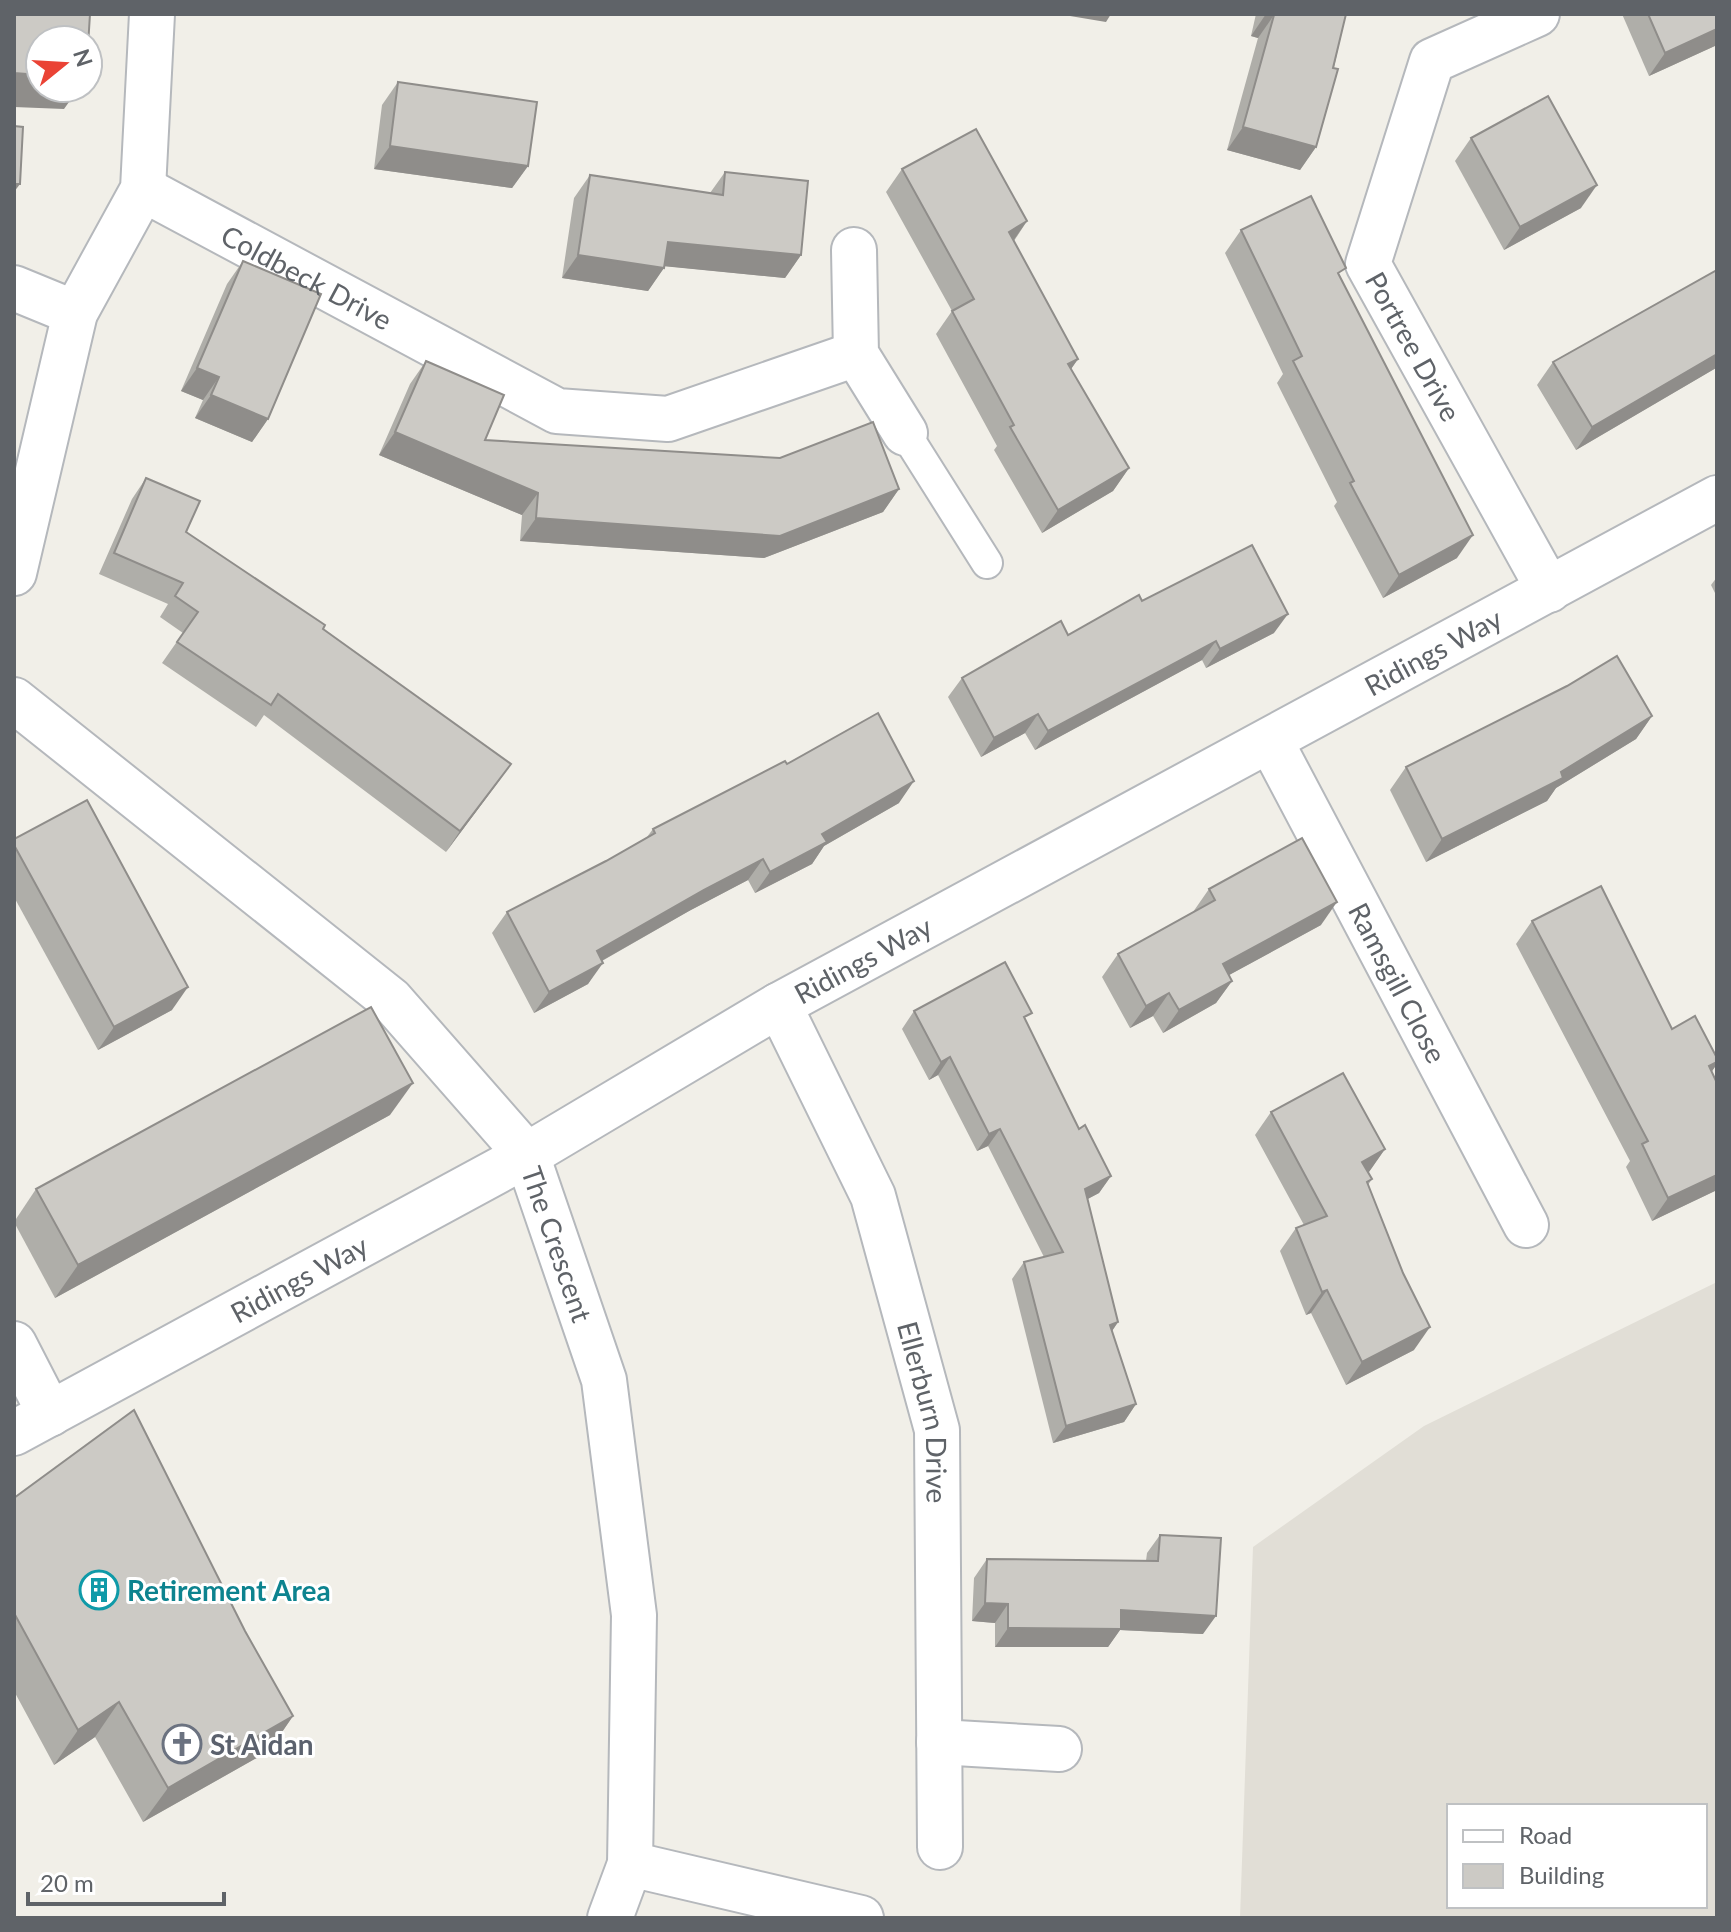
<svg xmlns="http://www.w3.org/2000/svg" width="1731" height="1932" font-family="Lato,sans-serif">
  <rect width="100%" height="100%" fill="#f1efe8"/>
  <path fill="#e1ded6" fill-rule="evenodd" d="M1717,1282V1918H1240L1253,1547L1424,1426ZM1449,1806H1705V1906H1449Z"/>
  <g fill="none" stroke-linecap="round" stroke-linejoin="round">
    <defs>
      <polyline id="service" points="905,433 987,563"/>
      <g id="minor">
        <path id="s1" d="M1537,14L1432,61L1368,264L1549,590"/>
        <path id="s2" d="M143,189L557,411L668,419L856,354"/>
        <polyline points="854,250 856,354 905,433"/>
        <polyline points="14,288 75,313"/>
        <polyline points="14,573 75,313 143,189 152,14"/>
        <path id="s3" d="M14,700L391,1000L527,1155L604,1380L634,1615L630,1864L610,1918"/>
        <path id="s4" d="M1271,742L1526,1225"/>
        <path id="s5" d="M779,1005L873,1196L937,1430L940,1847"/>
        <polyline points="14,1344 50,1414"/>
        <path id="s6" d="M14,1433L527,1155L779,1005L1717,498"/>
        <polyline points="939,1742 1059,1749"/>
        <polyline points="630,1864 861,1918"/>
      </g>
    </defs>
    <use href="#service" stroke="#b5b8bc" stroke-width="34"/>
    <use href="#minor" stroke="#b5b8bc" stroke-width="48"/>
    <use href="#service" stroke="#fff" stroke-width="30"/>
    <use href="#minor" stroke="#fff" stroke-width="44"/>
  </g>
  <g fill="#afaea9">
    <polygon points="1256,14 1346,14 1316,147 1300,170 1227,150 1258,38 1251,36"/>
    <polygon points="1622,14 1717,14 1717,45 1649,76"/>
    <polygon points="398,82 528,166 512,188 374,169 382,105"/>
    <polygon points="1471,138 1581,208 1504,250 1455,161"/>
    <polygon points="902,169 1027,221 1014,241 1078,359 1071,369 1129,468 1113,491 1042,533 994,450 997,446 936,334 952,311 886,192"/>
    <polygon points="725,172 801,255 785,278 665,266 648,291 562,278 574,198 590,175 710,193"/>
    <polygon points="1241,230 1340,277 1457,558 1383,598 1334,506 1337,502 1277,383 1283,374 1225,253"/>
    <polygon points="243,261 268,419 252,442 195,418 203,400 181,391 227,284"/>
    <polygon points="1717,270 1717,369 1716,368 1576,450 1537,385 1553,362"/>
    <polygon points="426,361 485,440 899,489 883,512 764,558 520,541 522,515 379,455 410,384"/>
    <polygon points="146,478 186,532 511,764 446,852 264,715 256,727 162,663 183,633 160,617 168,604 99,574 132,499"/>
    <polygon points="1717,577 1717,597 1711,585"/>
    <polygon points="1142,601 1274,633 1206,668 1202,660 1035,750 1025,733 981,757 948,697 962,678 1068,635"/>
    <polygon points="1652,716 1636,739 1556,788 1547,801 1426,862 1390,790 1406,767"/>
    <polygon points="787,764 899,803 824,846 812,864 755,893 748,880 689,911 602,961 588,984 534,1013 492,933 507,912 606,861 647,837 653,829"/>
    <polygon points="14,839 172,1010 98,1050 14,897"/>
    <polygon points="1209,889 1321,925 1229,975 1232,981 1216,1003 1163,1033 1153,1016 1130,1028 1102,977 1118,954 1193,912"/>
    <polygon points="1532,921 1672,1029 1717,1058 1717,1064 1711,1072 1717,1190 1652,1221 1626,1167 1630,1161 1516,944"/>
    <polygon points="914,1011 1026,1021 1079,1129 1111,1176 1099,1193 1087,1199 1118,1322 1112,1331 1136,1404 1124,1422 1053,1443 1012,1279 1024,1262 1044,1257 988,1146 977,1151 938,1075 929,1080 902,1029"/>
    <polygon points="1271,1112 1385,1149 1368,1173 1372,1179 1368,1185 1414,1350 1346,1385 1311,1313 1306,1315 1280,1251 1296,1228 1304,1225 1255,1135"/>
    <polygon points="390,1115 55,1298 14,1222 36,1189"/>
    <polygon points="14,1498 245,1631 293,1716 269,1751 143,1822 95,1737 54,1765 14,1691"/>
    <polygon points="1160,1535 1203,1634 1120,1630 1108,1647 995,1647 995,1623 972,1621 974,1578 987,1559 1146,1561 1147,1553"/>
  </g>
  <g fill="#8f8d8a">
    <polygon points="1058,14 1111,14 1106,22"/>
    <polygon points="1266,14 1274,15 1258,38 1251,36"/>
    <polygon points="1717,29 1717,45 1649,76 1665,53"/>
    <polygon points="14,73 40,75 40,88 79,88 64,109 14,107"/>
    <polygon points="1243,127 1316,147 1300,170 1227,150"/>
    <polygon points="390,146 528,166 512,188 374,169"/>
    <polygon points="14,184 20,184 14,192"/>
    <polygon points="1597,185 1581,208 1504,250 1520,227"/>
    <polygon points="1027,221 1011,244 1009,232"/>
    <polygon points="668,242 801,255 785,278 652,265"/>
    <polygon points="578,255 664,268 648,291 562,278"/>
    <polygon points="1717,354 1716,368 1576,450 1592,427"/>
    <polygon points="1078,359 1062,382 1068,364"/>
    <polygon points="197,368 219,377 203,400 181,391"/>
    <polygon points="211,395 268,419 252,442 195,418"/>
    <polygon points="395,432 538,493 522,515 379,455"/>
    <polygon points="1129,468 1113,491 1042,533 1058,510"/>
    <polygon points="899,489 883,512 764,558 520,541 536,518"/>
    <polygon points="1473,535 1457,558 1383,598 1399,575"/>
    <polygon points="1288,614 1274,633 1206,668 1220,649"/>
    <polygon points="1216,641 1202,660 1035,750 1048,731"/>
    <polygon points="1038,714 1025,733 981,757 994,738"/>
    <polygon points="1652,716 1636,739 1556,788 1547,801 1426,862 1442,839 1561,772"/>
    <polygon points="511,764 496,785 446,852 460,831"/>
    <polygon points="914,781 899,803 824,846 812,864 755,893 770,872 822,834"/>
    <polygon points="763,859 748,880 689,911 582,972 597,951 704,890"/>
    <polygon points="1337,902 1321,925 1207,987 1223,964"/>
    <polygon points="603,963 588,984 534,1013 549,992"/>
    <polygon points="1232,981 1216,1003 1163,1033 1179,1010"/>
    <polygon points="188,987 172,1010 98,1050 114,1027"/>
    <polygon points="1169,993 1153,1016 1130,1028 1146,1006"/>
    <polygon points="950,1057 938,1075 929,1080 941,1062"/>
    <polygon points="1717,1062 1717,1064 1703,1084 1709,1066"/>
    <polygon points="413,1083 390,1115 55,1298 78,1265"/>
    <polygon points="1000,1129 988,1146 977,1151 989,1134"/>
    <polygon points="1385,1149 1369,1172 1346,1185 1362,1162"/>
    <polygon points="1717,1175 1717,1190 1652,1221 1668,1198"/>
    <polygon points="1111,1176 1099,1193 1073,1207 1085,1189"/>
    <polygon points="1327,1290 1311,1313 1306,1315 1322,1292"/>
    <polygon points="1118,1322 1106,1340 1110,1325"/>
    <polygon points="1430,1327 1414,1350 1346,1385 1362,1362"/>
    <polygon points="1136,1404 1124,1422 1053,1443 1066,1426"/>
    <polygon points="985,1603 1008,1604 995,1623 972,1621"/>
    <polygon points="1121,1610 1216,1616 1203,1634 1120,1630 1108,1647 995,1647 1008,1628"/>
    <polygon points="119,1702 95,1737 54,1765 78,1730"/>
    <polygon points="293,1716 269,1751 143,1822 168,1788"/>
  </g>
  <g fill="#cccac5" stroke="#8f8d8a" stroke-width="2">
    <polygon points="14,14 90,14 88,46 88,40 40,40 40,75 14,73"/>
    <polygon points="1270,14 1346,14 1333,68 1338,69 1316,147 1243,127 1274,15"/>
    <polygon points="1648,14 1717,14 1717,29 1665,53"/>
    <polygon points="398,82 537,102 528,166 390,146"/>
    <polygon points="1548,96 1597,185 1520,227 1471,138"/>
    <polygon points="14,126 23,127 20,184 14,184"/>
    <polygon points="976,129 1027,221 1009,232 1078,359 1068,364 1129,468 1058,510 1010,427 1014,425 952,311 974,299 902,169"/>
    <polygon points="725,172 808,181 801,255 668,242 664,268 578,255 590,175 723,195"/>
    <polygon points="1311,196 1346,268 1338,273 1473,535 1399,575 1350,483 1354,481 1293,361 1302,356 1241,230"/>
    <polygon points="243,261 321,294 268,419 211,395 219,377 197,368"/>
    <polygon points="1717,270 1717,354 1592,427 1553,362"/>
    <polygon points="426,361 504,395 485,440 780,458 873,422 899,489 780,536 536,518 538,493 395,432"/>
    <polygon points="146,478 200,501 186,532 325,625 323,629 511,764 460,831 278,694 271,705 177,642 198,612 175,596 183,583 114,553"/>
    <polygon points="1252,545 1288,614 1220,649 1216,641 1048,731 1038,714 994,738 962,678 1061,621 1068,635 1139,595 1142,601"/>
    <polygon points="1617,656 1652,716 1561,772 1563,778 1442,839 1406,767 1567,686"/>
    <polygon points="878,713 914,781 822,834 827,842 770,872 763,859 704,890 597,951 603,963 549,992 507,912 606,861 655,833 653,829 785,761 787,764"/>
    <polygon points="87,800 188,987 114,1027 14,845 14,839"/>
    <polygon points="1302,838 1337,902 1223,964 1232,981 1179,1010 1169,993 1146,1006 1118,954 1215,900 1209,889"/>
    <polygon points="1601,886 1672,1029 1695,1016 1717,1058 1717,1062 1709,1066 1717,1083 1717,1175 1668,1198 1642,1144 1648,1141 1532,921"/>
    <polygon points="1005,962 1032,1013 1024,1017 1079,1129 1085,1125 1111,1176 1085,1189 1118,1322 1110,1325 1136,1404 1066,1426 1024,1262 1063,1252 1000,1129 989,1134 950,1057 941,1062 914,1011"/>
    <polygon points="371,1007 413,1083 78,1265 36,1189"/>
    <polygon points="1343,1073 1385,1149 1362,1162 1372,1179 1367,1182 1403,1273 1430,1327 1362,1362 1327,1290 1322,1292 1296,1228 1327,1216 1271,1112"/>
    <polygon points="134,1410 245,1631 293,1716 168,1788 119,1702 78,1730 14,1613 14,1498"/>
    <polygon points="1160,1535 1221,1538 1216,1616 1121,1610 1121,1629 1008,1628 1008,1604 985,1603 987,1559 1158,1561"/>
  </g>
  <defs>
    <symbol id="building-ring" viewBox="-11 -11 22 22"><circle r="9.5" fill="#fff" stroke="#0f9aa8" stroke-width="1.5"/><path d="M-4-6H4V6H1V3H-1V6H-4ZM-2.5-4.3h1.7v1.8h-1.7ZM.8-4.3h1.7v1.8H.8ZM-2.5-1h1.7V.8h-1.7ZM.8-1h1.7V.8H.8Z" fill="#0f9aa8"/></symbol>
    <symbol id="church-ring" viewBox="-11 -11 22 22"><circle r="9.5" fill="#fff" stroke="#6b7280" stroke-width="1.5"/><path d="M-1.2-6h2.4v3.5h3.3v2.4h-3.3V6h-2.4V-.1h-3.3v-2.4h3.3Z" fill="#6b7280"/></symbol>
  </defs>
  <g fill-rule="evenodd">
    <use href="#building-ring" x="77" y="1568" width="44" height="44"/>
    <use href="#church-ring" x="160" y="1722" width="44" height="44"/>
  </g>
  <g text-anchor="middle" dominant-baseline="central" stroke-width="6" stroke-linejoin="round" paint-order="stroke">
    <g font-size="28" fill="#5f6368" stroke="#fff">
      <text stroke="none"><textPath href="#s2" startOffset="186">Coldbeck Drive</textPath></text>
      <text stroke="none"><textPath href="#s1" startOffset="422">Portree Drive</textPath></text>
      <text stroke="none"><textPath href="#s6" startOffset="1620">Ridings Way</textPath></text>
      <text stroke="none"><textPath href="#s6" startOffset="972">Ridings Way</textPath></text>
      <text stroke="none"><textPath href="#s4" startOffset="272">Ramsgill Close</textPath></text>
      <text stroke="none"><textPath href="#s3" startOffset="782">The Crescent</textPath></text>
      <text stroke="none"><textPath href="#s6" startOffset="324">Ridings Way</textPath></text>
      <text stroke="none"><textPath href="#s5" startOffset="436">Ellerburn Drive</textPath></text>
    </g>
    <g font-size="28" font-weight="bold" fill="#0d838f" stroke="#fff" text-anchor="start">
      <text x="127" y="1590">Retirement Area</text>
    </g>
    <g font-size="28" font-weight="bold" fill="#5b616d" stroke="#fff" text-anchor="start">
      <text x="210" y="1744">St Aidan</text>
    </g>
  </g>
  <rect width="1731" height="1932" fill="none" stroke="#5f6368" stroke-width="32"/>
  <rect x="1447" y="1804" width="260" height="104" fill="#ffffff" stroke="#bfc1c3" stroke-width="2"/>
  <rect x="1463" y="1830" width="40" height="12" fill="#ffffff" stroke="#bfc1c3" stroke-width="2"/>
  <text x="1519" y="1844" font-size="24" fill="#5f6368">Road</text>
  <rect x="1463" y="1864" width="40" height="24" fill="#cccac5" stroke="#bfc1c3" stroke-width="2"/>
  <text x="1519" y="1884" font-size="24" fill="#5f6368">Building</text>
  <g transform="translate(64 64) rotate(72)"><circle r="38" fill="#ffffff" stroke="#bfc1c3" stroke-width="2"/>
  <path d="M0-6L14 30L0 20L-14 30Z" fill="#ea4335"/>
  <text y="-12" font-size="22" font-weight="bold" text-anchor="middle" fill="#5f6368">N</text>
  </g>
  <path d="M28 1892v12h196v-12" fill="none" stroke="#5f6368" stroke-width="4"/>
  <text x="40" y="1892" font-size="24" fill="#5f6368" stroke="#ffffff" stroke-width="6" paint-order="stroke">20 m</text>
</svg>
